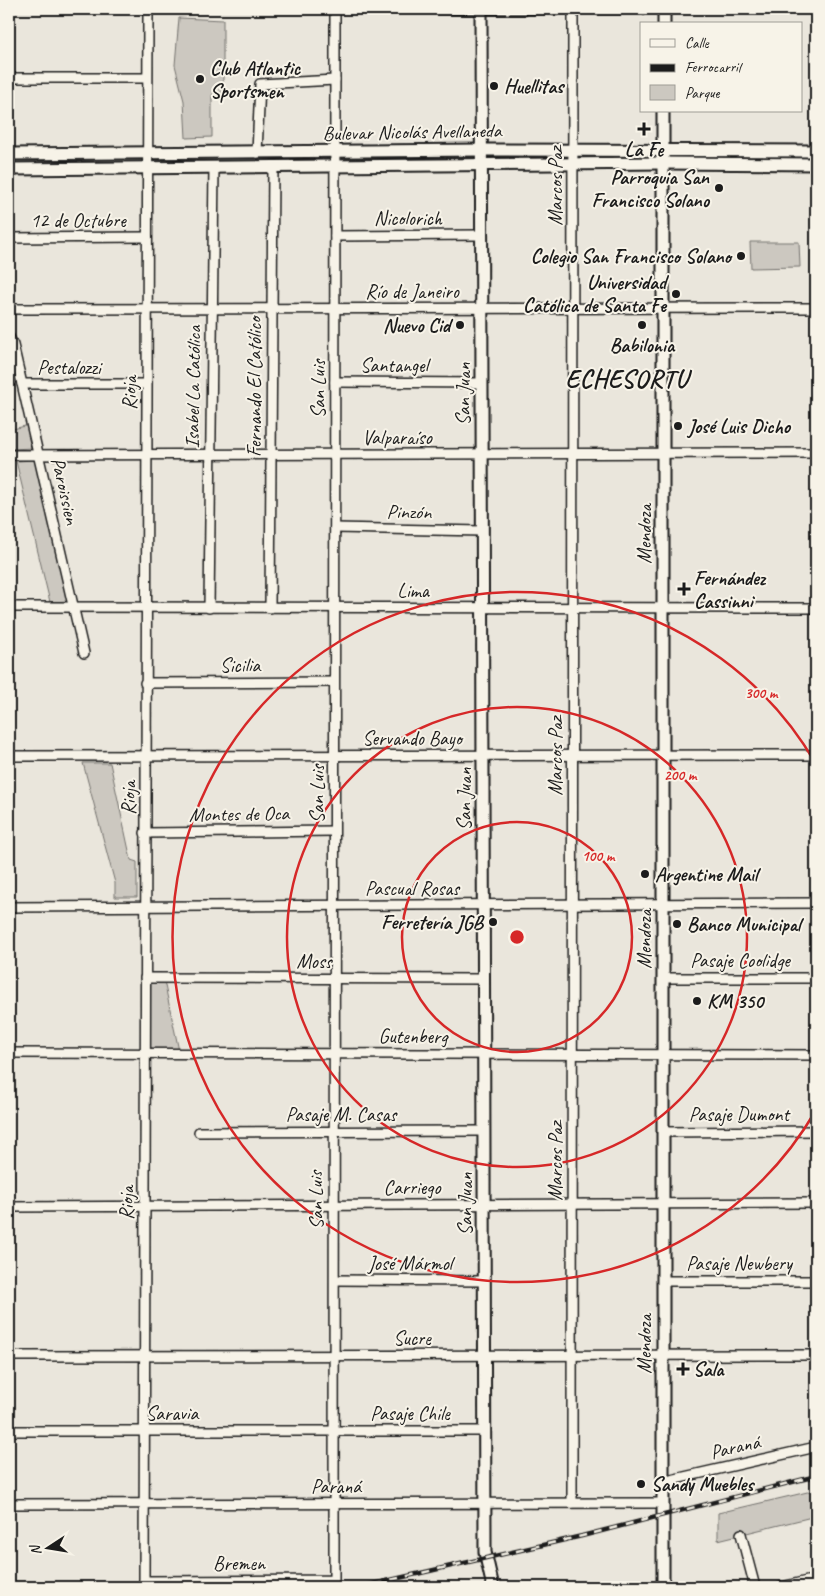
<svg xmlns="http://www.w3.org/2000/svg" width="825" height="1596" font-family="Caveat,sans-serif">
  <rect width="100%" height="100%" fill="#eae6dc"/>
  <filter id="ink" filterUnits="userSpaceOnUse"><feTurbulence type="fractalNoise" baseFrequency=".02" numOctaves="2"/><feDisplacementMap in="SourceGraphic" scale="10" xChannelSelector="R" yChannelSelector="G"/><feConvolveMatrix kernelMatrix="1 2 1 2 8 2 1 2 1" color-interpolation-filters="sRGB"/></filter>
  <g filter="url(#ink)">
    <g fill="#ccc8c0" stroke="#74726e">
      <polygon points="179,18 223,20 223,92 212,95 212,137 186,138 184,101 175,65"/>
      <polygon points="750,242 799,242 800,267 751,268"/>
      <polygon points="12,357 19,383 9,386 9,358"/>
      <polygon points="29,425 34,448 9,449 9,430"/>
      <polygon points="35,460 69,601 50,602 16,461"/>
      <polygon points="83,763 110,763 131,860 137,862 137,897 115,897 115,883"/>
      <polygon points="149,981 164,981 179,1051 149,1051"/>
      <polygon points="816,1490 816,1516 718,1540 718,1513"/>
    </g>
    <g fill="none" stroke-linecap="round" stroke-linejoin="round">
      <defs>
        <g id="minor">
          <polyline points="390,9 677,9"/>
          <polyline points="9,78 147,78"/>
          <polyline points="257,153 260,84 335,80"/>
          <polyline points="335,236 481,235"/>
          <polyline points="9,238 147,237"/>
          <polyline points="9,309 816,308"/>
          <polyline points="9,337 13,345 84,653"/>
          <polyline points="335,382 482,383"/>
          <polyline points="22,384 146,384"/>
          <polyline points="9,455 816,453"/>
          <polyline points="335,528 482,531"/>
          <polyline points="9,607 816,608"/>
          <polyline points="209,608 214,167"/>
          <polyline points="270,608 273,166"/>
          <polyline points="145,683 334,682"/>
          <polyline points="9,756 816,755"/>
          <polyline points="145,833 334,831"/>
          <polyline points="9,907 816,903"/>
          <polyline points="145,978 483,979"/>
          <polyline points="663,978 816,978"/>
          <polyline points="9,1053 816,1055"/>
          <polyline points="199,1132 484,1131"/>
          <polyline points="663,1132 816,1131"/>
          <polyline points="9,1207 816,1203"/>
          <polyline points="335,1280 484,1281"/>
          <polyline points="663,1281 816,1281"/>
          <polyline points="9,1356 816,1355"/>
          <polyline points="9,1431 484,1431"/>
          <polyline points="662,1482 816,1447"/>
          <polyline points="572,1503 573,9"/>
          <polyline points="9,1504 663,1503"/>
          <polyline points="741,1534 755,1587"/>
          <polyline points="144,1581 334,1580 335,9"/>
          <polyline points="144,1587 148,9"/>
          <polyline points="781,1587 816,1579"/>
        </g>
        <g id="major">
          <polyline points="481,9 485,1552 493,1587"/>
          <polyline points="664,24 664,9"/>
          <polyline points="9,154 481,150 816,151"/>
          <polyline points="9,169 663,163 816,164"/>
          <polyline points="663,1587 663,111"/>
        </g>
      </defs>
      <use href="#minor" stroke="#1c1c1c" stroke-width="12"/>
      <use href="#major" stroke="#1c1c1c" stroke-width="15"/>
      <use href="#minor" stroke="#f7f3e8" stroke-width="9"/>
      <use href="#major" stroke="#f7f3e8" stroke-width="11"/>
      <defs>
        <polyline id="rail" points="360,1587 582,1536 816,1476"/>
      </defs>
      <use href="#rail" stroke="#1c1c1c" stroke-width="4.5"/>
      <use href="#rail" stroke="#f7f3e8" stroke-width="2.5" stroke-dasharray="8" stroke-linecap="butt"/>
    </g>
  </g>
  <g fill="none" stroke="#d62828" stroke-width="2.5">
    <circle cx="517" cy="937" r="115"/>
    <circle cx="517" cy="937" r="230"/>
    <path d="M816 1110A345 345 0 1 1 816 764"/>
  </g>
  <g fill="#1c1c1c" stroke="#f7f3e8" stroke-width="2">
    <circle cx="200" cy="79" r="5"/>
    <circle cx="494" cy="86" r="5"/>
    <path d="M641.5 121.5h5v5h5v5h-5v5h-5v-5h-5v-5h5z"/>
    <circle cx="719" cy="188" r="5"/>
    <circle cx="741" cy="256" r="5"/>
    <circle cx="676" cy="294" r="5"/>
    <circle cx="460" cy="325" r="5"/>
    <circle cx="642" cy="325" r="5"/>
    <circle cx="678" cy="426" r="5"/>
    <path d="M681.5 581.5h5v5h5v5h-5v5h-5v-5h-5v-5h5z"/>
    <circle cx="645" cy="874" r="5"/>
    <circle cx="493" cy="922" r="5"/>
    <circle cx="677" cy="924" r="5"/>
    <circle cx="697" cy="1001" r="5"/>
    <path d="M680.5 1361.5h5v5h5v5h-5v5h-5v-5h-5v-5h5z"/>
    <circle cx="641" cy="1484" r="5"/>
  </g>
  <g text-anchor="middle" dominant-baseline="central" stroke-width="4" stroke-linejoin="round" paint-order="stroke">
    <g font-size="20" font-weight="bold" fill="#1c1c1c" stroke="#f7f3e8" text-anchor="start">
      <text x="210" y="68">Club Atlantic<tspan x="210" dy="23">Sportsmen</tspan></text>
      <text x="504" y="86">Huellitas</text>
      <text x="644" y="149" text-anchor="middle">La Fe</text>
      <text x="709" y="177" text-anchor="end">Parroquia San<tspan x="709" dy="23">Francisco Solano</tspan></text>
      <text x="731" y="256" text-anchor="end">Colegio San Francisco Solano</text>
      <text x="666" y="282" text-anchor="end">Universidad<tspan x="666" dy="23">Católica de Santa Fe</tspan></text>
      <text x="450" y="325" text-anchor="end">Nuevo Cid</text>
      <text x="642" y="345" text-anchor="middle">Babilonia</text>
      <text x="688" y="426">José Luis Dicho</text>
      <text x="694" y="578">Fernández<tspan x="694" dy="23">Cassinni</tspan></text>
      <text x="655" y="874">Argentine Mail</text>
      <text x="483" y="922" text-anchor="end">Ferretería JGB</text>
      <text x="687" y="924">Banco Municipal</text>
      <text x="707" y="1001">KM 350</text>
      <text x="693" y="1369">Sala</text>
      <text x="651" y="1484">Sandy Muebles</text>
    </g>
    <g font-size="20" fill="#1c1c1c" stroke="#f7f3e8">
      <text transform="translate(412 132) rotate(-1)">Bulevar Nicolás Avellaneda</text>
      <text transform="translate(555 186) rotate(-90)">Marcos Paz</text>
      <text x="408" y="218">Nicolorich</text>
      <text x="78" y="220">12 de Octubre</text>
      <text x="412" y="291">Río de Janeiro</text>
      <text x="394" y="365">Santangel</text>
      <text x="69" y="367">Pestalozzi</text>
      <text transform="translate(193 387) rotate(-89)">Isabel La Católica</text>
      <text transform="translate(254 387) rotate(-90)">Fernando El Católico</text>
      <text transform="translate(318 389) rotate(-90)">San Luis</text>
      <text transform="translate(129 393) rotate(-90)">Rioja</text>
      <text transform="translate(463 394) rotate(-90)">San Juan</text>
      <text x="397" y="437">Valparaíso</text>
      <text transform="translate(65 491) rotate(77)">Paroissien</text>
      <text transform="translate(409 512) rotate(1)">Pinzón</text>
      <text transform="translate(644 534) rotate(-90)">Mendoza</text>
      <text x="413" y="590">Lima</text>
      <text x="240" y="665">Sicilia</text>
      <text x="412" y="738">Servando Bayo</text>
      <text transform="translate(555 756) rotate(-90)">Marcos Paz</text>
      <text transform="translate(317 794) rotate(-90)">San Luis</text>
      <text transform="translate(128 798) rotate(-90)">Rioja</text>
      <text transform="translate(464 799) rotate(-90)">San Juan</text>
      <text transform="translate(239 814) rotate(-1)">Montes de Oca</text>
      <text x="412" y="888">Pascual Rosas</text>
      <text transform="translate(644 939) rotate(-90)">Mendoza</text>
      <text x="740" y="960">Pasaje Coolidge</text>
      <text x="314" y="961">Moss</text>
      <text x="413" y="1036">Gutenberg</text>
      <text x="341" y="1114">Pasaje M. Casas</text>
      <text x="739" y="1114">Pasaje Dumont</text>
      <text transform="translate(555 1161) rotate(-90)">Marcos Paz</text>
      <text x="412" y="1187">Carriego</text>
      <text transform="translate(316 1200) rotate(-91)">San Luis</text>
      <text transform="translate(126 1203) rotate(-90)">Rioja</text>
      <text transform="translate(465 1204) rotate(-90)">San Juan</text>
      <text x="410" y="1263">José Mármol</text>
      <text x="739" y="1263">Pasaje Newbery</text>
      <text x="412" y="1338">Sucre</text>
      <text transform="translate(644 1344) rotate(-90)">Mendoza</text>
      <text x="172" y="1413">Saravia</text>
      <text x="410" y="1413">Pasaje Chile</text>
      <text transform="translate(735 1447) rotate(-13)">Paraná</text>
      <text x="336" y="1486">Paraná</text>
      <text x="239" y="1563">Bremen</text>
    </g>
    <g font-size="25" font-weight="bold" letter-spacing="1" fill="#1c1c1c" stroke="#f7f3e8">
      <text x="627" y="379">ECHESORTU</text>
    </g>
  </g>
  <circle cx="517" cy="937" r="8" fill="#d62828" stroke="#f7f3e8" stroke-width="2.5"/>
  <g font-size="15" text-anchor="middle" font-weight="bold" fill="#d62828" stroke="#f7f3e8" stroke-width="4" stroke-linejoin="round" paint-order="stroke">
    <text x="761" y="698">300 m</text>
    <text x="680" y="780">200 m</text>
    <text x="598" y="861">100 m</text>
  </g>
  <rect width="825" height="1596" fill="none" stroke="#f7f3e8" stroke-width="30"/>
  <rect x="15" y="15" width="795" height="1566" fill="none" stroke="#1c1c1c" stroke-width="2" filter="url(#ink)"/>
  <rect x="640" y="22" width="162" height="90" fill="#f7f3e8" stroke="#9f9d96"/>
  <rect x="650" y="39" width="25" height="8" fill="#f7f3e8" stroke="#9f9d96"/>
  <text x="685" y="48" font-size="15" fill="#1c1c1c">Calle</text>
  <rect x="650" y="64" width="25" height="8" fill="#1c1c1c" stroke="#9f9d96"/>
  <text x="685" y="72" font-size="15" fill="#1c1c1c">Ferrocarril</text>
  <rect x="650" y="85" width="25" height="15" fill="#ccc8c0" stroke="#9f9d96"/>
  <text x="685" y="98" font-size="15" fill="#1c1c1c">Parque</text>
  <g transform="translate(48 1548) rotate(258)" stroke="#f7f3e8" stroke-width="4" paint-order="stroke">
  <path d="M0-4L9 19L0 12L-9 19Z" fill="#1c1c1c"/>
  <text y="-8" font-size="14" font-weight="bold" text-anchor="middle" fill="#1c1c1c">N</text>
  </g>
</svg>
